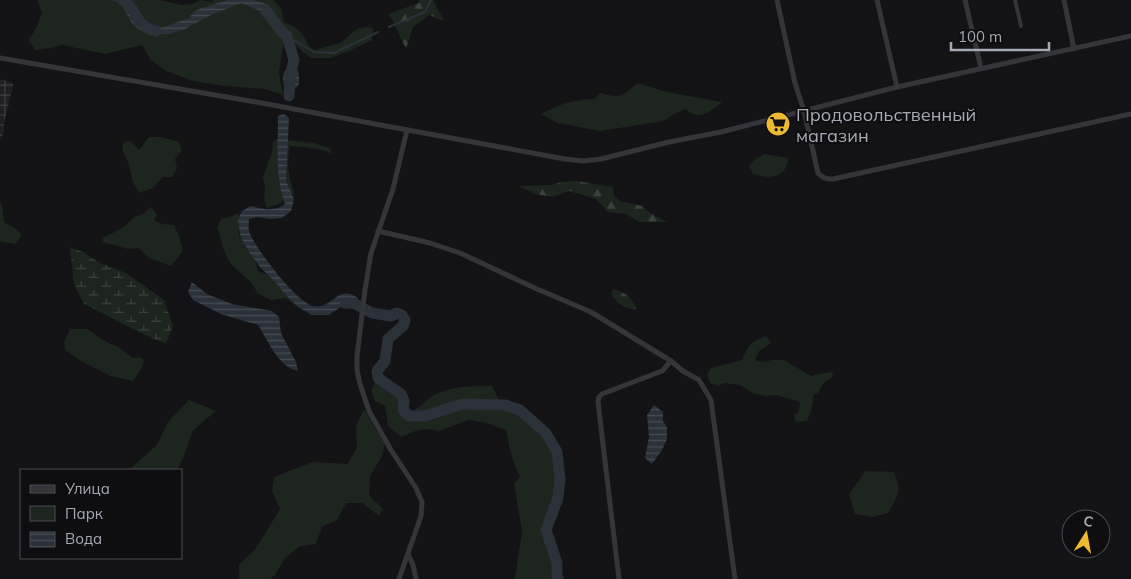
<svg xmlns="http://www.w3.org/2000/svg" width="1131" height="579" font-family="Mulish,sans-serif">
  <defs>
    <pattern id="industrial-grid" width="8" height="8" patternUnits="userSpaceOnUse" patternTransform="scale(1.25)"><rect width="8" height="8" fill="#1f1f22"/><path d="M0 4h8M4 0v8" fill="none" stroke="#3d3d40"/></pattern>
    <pattern id="forest-firs" width="22" height="20" patternUnits="userSpaceOnUse" patternTransform="scale(1.25)"><rect width="22" height="20" fill="#1d251f"/><path d="M5 1l3.5 6h-7zM16 11l3.5 6h-7z" fill="#3b423d"/></pattern>
    <pattern id="wetland-marsh" width="20" height="14" patternUnits="userSpaceOnUse" patternTransform="scale(1.25)"><rect width="20" height="14" fill="#1d251f"/><path d="M1 5h8M5 5V1M11 12h8M15 12V8" fill="none" stroke="#3b423d"/></pattern>
    <pattern id="water-rules" width="6" height="5" patternUnits="userSpaceOnUse" patternTransform="scale(1.25)"><rect width="6" height="5" fill="#2a3138"/><path d="M0 2.5h6" fill="none" stroke="#464c53"/></pattern>
  </defs>
  <rect width="100%" height="100%" fill="#131315"/>
  <polygon fill="url(#industrial-grid)" points="0,79 13,83 13,86 4,123 4,132 0,140"/>
  <g fill="#1d251f">
    <path d="M37,0H160L181,5L192,4L200,0L212,2L213,0H273L281,8L284,22C292,25 300,29 304,37C308,44 307,45 314,50L340,43L357,29L367,27L373,28L372,40L349,51L330,58H311L303,52L285,34L279,73L283,95L264,89L225,86L193,81L166,71L151,60L142,45L105,54L62,45L52,48L35,50L29,40L36,28L42,13Z"/>
    <path d="M638,83L667,92L722,102C714,109 703,118 692,114C690,113 688,111 686,109L674,114L664,121L600,131L558,123L541,114C561,103 573,100 595,99L600,93C621,99 622,96 638,83Z"/>
    <polygon points="149,137 162,137 179,142 182,150 175,159 177,168 172,177 163,177 153,188 139,193 133,182 128,162 122,149 124,142 131,141 139,150"/>
    <path d="M276,139L314,143L329,148L333,154C323,149 301,146 290,146C286,167 289,175 294,194L287,190C284,204 280,204 267,208L264,200L265,187L263,177L272,152L273,142Z"/>
    <path d="M764,154L788,158C787,179 768,179 753,174L749,166L754,160Z"/>
    <polygon points="0,202 2,205 4,222 15,228 22,235 15,244 0,241"/>
    <polygon points="151,207 157,215 154,220 162,224 174,225 179,236 183,251 171,266 149,258 139,248 128,249 103,242 103,238 124,227 134,217 143,214"/>
    <path d="M237,213L239,214V236L252,248L258,271L278,279L303,306L295,305L286,298L271,300L257,293C251,277 238,274 229,261C222,250 222,239 217,227L221,219L230,217Z"/>
    <polygon points="70,329 87,329 100,338 111,344 117,346 133,358 139,357 144,360 142,368 133,381 111,376 81,361 65,350 64,342"/>
    <path d="M766,336L771,343L759,351L755,360L763,362L772,360H784L811,376L818,374L832,372L833,376L823,384L818,393L814,394L812,408L807,421L795,422L794,415L799,411L800,402L776,395L765,396L753,393L740,385L725,383L718,386L710,383L707,374L711,368L742,360C749,345 750,342 766,336Z"/>
    <path d="M378,378L401,394L404,401L403,410L409,415C416,410 427,399 434,395C450,387 474,385 492,386L499,400L505,405L520,410L546,433L557,452L560,479L558,498L546,530L557,563V577L558,579H515L522,531L514,484L520,476C512,462 509,446 506,430L487,423L469,420L439,431L426,429L418,430L401,437L388,426L385,406L375,401L371,390Z"/>
    <polygon points="189,400 216,411 193,430 183,459 177,470 129,470 157,445 168,422"/>
    <polygon points="364,409 385,444 382,456 370,476 369,495 383,509 379,516 362,503 346,503 337,520 322,527 316,544 300,546 285,558 275,575 270,579 239,579 239,564 254,551 280,509 272,491 274,477 313,462 348,464 357,447 356,426"/>
    <path d="M866,471L894,472C902,492 898,495 888,513L872,517L855,514L849,494Z"/>
  </g>
  <g fill="url(#forest-firs)">
    <polygon points="420,0 433,0 444,21 429,15 413,27 406,49 393,21 388,14 419,3"/>
    <polygon points="576,181 613,187 614,196 621,202 625,202 642,206 650,213 667,222 640,222 626,214 608,212 596,199 569,191 552,197 535,194 519,186 552,185 561,182"/>
    <path d="M614,289C625,293 634,298 636,310C624,307 617,305 611,293Z"/>
  </g>
  <polygon fill="url(#wetland-marsh)" points="70,247 83,252 100,263 126,273 164,300 173,326 166,344 135,330 84,304 74,284"/>
  <g fill="url(#water-rules)">
    <polygon points="111,0 132,0 133,16 137,22 151,29 164,27 189,18 195,11 202,8 227,0 253,0 269,5 278,19 274,25 263,12 241,3 209,16 185,29 169,34 151,33 141,31 132,24 121,3"/>
    <path d="M294,60L299,75V84L292,92L285,90C281,71 283,75 294,60Z"/>
    <path d="M284,114L289,118L286,181L294,199L291,211L282,218L269,219L258,217L249,219C249,223 248,227 249,231C254,247 297,303 313,306C333,310 337,283 358,298L357,306L348,303L328,315H312L298,307L283,292L278,285L260,267L249,252L240,235L238,220L242,211L251,206C263,209 275,212 285,204C275,176 278,146 278,116Z"/>
    <path d="M192,282L207,294L232,304L272,311L279,317L281,333L296,362L298,371C278,367 268,340 258,325L221,314L193,300L188,292Z"/>
    <polygon points="654,405 663,412 663,421 667,427 667,439 662,450 652,464 645,458 649,437 647,415"/>
  </g>
  <g fill="none" stroke-linecap="round" stroke-linejoin="round">
    <g stroke="#2a3138" stroke-width="2">
      <polyline points="389,27 425,12 431,0"/>
      <polyline points="287,36 314,52 334,53 378,32"/>
    </g>
    <g stroke="#2a3138" stroke-width="11">
      <path d="M123,0C140,12 133,25 156,31"/>
      <polyline points="266,12 270,16 281,31 287,36 294,60 290,77 289,96"/>
      <polyline points="345,303 353,303 372,313 391,316 397,313 402,315 405,320 403,326 388,339 385,361 377,371 378,378 401,394 404,401 403,410 409,416 425,416 462,404 505,405 520,410 546,433 557,452 560,479 558,498 546,530 557,563 557,577 558,579"/>
    </g>
    <polyline stroke="#34353a" stroke-width="4" points="1015,0 1021,26"/>
    <g stroke="#34353a" stroke-width="5">
      <path d="M777,0L795,83L804,111L818,173C822,178 826,179 833,179L1131,114"/>
      <polyline points="877,0 897,87"/>
      <polyline points="965,0 981,68"/>
      <polyline points="1064,0 1074,49"/>
      <polyline points="0,58 256,102 565,159 583,161 601,159 669,142 721,132 897,87 1131,36"/>
      <polyline points="378,231 430,243 460,253 537,289 591,312 671,361 683,371 699,380 711,400 735,579"/>
      <polyline points="408,554 413,565 416,579"/>
      <polyline points="399,579 421,516 422,502 416,488 391,450 369,411 360,384 357,370 357,356 365,290 371,253 393,189 407,130"/>
      <polyline points="619,579 598,402 599,397 602,394 662,371 671,361"/>
    </g>
  </g>
  <defs>
    <symbol id="supermarket-disc" viewBox="-11 -11 22 22"><circle r="9.5" fill="#eeba32" stroke="#0e0e10"/><path d="M-6-5.5h2.5l.6 2H6L4.5 2H-2.5L-4.4-4H-6ZM-1.5 3.2a1.3 1.3 0 1 0 .1 0ZM3 3.2a1.3 1.3 0 1 0 .1 0Z" fill="#111"/></symbol>
  </defs>
  <g fill-rule="evenodd">
    <use href="#supermarket-disc" x="764" y="110" width="28" height="28"/>
  </g>
  <g text-anchor="middle" dominant-baseline="central" stroke-width="4" stroke-linejoin="round" paint-order="stroke">
    <g font-size="18" fill="#a5a9b5" stroke="#0e0e10" text-anchor="start">
      <text x="796" y="114">Продовольственный<tspan x="796" dy="21">магазин</tspan></text>
    </g>
  </g>
  <rect x="20" y="469" width="162" height="90" fill="#0e0e10" stroke="#4a4c52"/>
  <rect x="30" y="485" width="25" height="8" fill="#34353a" stroke="#4a4c52"/>
  <text x="65" y="494" font-size="15" fill="#a5a9b5">Улица</text>
  <rect x="30" y="506" width="25" height="15" fill="#1d251f" stroke="#4a4c52"/>
  <text x="65" y="519" font-size="15" fill="#a5a9b5">Парк</text>
  <rect x="30" y="532" width="25" height="15" fill="url(#water-rules)" stroke="#4a4c52"/>
  <text x="65" y="544" font-size="15" fill="#a5a9b5">Вода</text>
  <g transform="translate(1086 534) rotate(11)"><circle r="24" fill="#0e0e10" stroke="#4a4c52"/>
  <path d="M0-4L9 19L0 12L-9 19Z" fill="#eeba32"/>
  <text y="-8" font-size="14" font-weight="bold" text-anchor="middle" fill="#a5a9b5">С</text>
  </g>
  <path d="M951 42v8h98v-8" fill="none" stroke="#a5a9b5" stroke-width="2.5"/>
  <text x="958" y="42" font-size="15" fill="#a5a9b5" stroke="#0e0e10" stroke-width="4" paint-order="stroke">100 m</text>
</svg>
